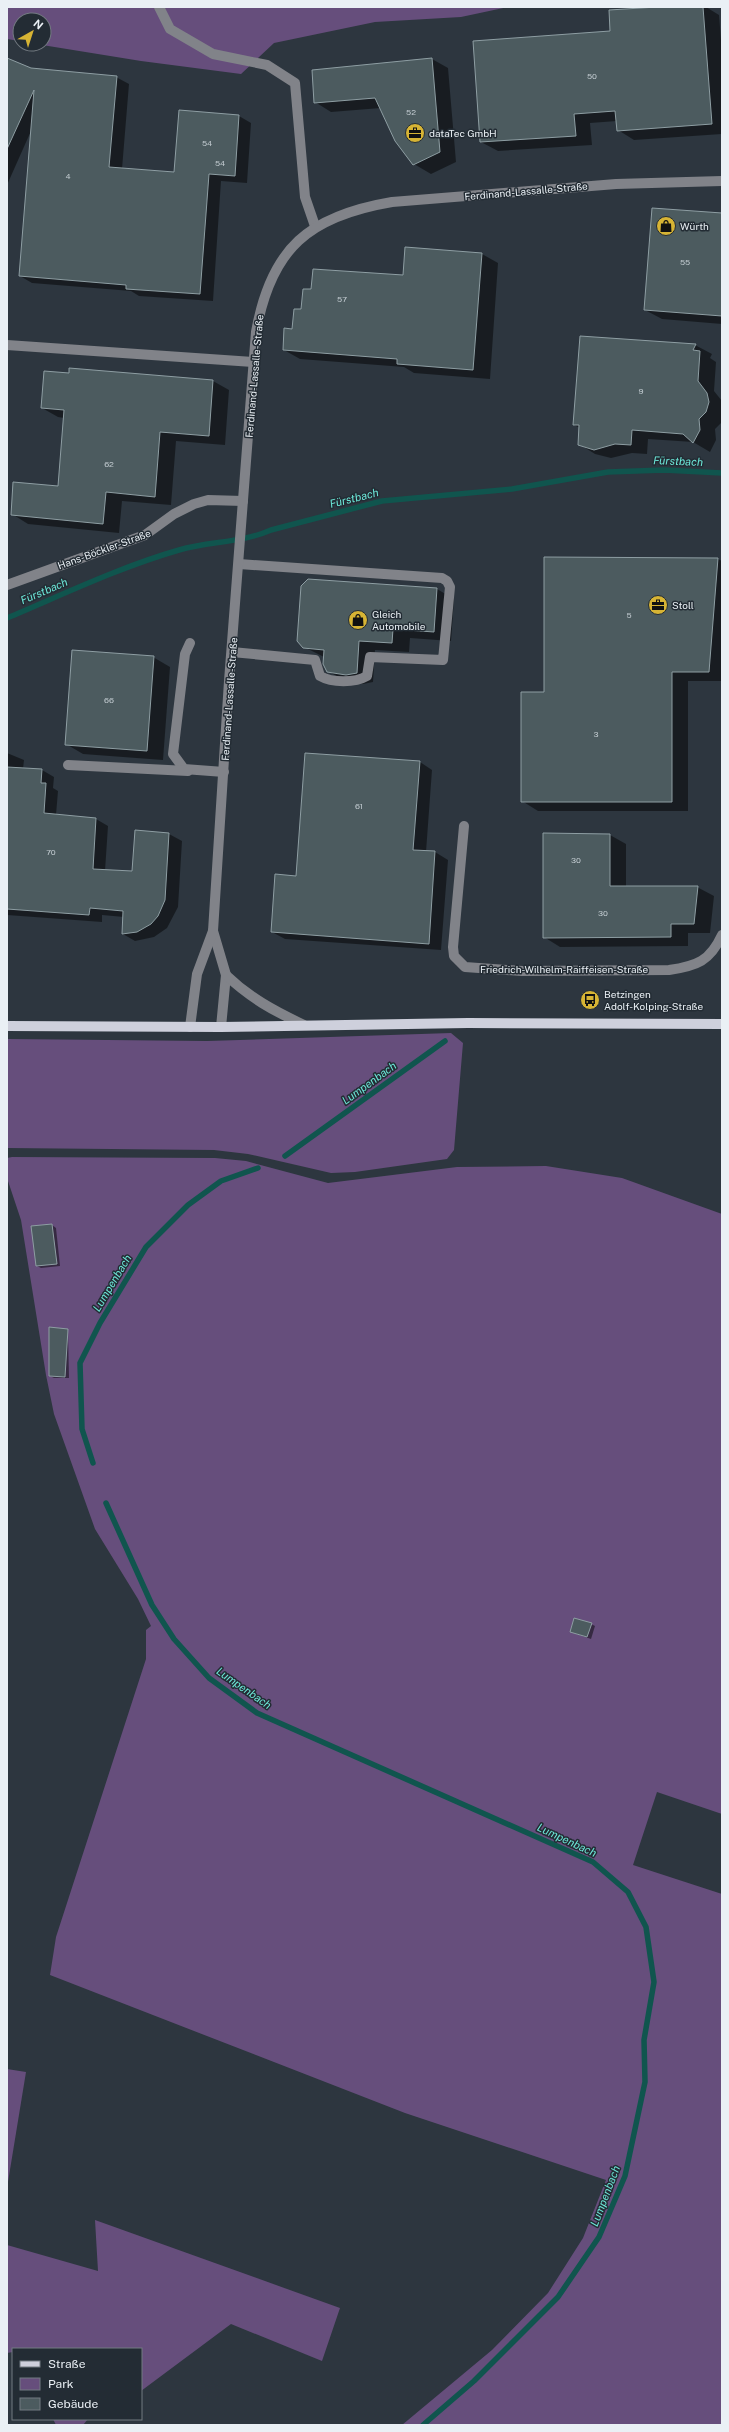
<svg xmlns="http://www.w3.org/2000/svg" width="729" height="2432" font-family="'Public Sans',sans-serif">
  <rect width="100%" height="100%" fill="#2d363f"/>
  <g fill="#664e7c">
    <polygon points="7,7 508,7 461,17 375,22 274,43 241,74 141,61 36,44 44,44 44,20 20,20 20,41 7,39"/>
    <polygon points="451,1033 463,1043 454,1150 447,1159 355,1172 331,1173 248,1154 214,1150 7,1148 7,1039 207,1041"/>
    <polygon points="12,1157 215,1158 246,1161 328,1183 457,1167 546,1166 622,1178 722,1214 722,1814 657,1792 633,1865 722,1894 722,2425 402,2425 492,2350 548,2293 583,2238 606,2180 405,2113 50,1975 56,1937 146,1659 146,1630 151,1626 138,1599 95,1529 54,1414 46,1375 21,1220 7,1178 7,1158"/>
    <polygon points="7,2069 26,2072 7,2188"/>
    <polygon points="95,2220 340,2308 322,2361 231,2324 141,2391 141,2349 13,2349 13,2352 7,2353 7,2245 98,2271"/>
    <polygon points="53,2419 88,2419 83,2425 56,2425"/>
  </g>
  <g fill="#0007">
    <polygon points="672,7 706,7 719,15 722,52 722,134 634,140 618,130 617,121 590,123 592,145 498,151 481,142 611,32"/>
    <polygon points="7,59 31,69 116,77 129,84 122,169 175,173 239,116 251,123 247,183 221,181 213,301 139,296 131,291 32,283 20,276 31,131 7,185"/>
    <polygon points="432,59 448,68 456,162 431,174 414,164 381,108 331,112 315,102"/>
    <polygon points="722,214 722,324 662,319 645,310"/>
    <polygon points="482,254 498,263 490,379 414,373 404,367 300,359 284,350 312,290 404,276"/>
    <polygon points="695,345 712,354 710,358 716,362 714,391 722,401 722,422 715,429 716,440 710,452 693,442 648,439 647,454 632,453 611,458 595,454 579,444 580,428 574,425"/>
    <polygon points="70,374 213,381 229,390 225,445 176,441 171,505 122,501 119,533 28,524 12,514 59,487 64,418 58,417 42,408"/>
    <polygon points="718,559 722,561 722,681 688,681 688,811 538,811 522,801 545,693"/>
    <polygon points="308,580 437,589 454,599 451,641 410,638 409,652 375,650 373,682 363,684 345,681 328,671 324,657 304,647"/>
    <polygon points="153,657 170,667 163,760 83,754 66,744"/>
    <polygon points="7,753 24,760 23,769 42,770 54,777 53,788 58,791 56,815 96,819 108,826 105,871 133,872 136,831 169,834 182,841 178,907 167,928 154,937 135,941 123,934 124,917 102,915 102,922 7,915"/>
    <polygon points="420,762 432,770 426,852 435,852 448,860 441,950 285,939 272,932 297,877"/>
    <polygon points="610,835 626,844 626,887 697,887 714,896 710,933 688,933 688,946 560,947 544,937"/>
    <polygon points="52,1225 56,1228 60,1266 41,1268 37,1266"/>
    <polygon points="64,1329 68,1332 69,1378 54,1378 50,1376"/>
    <polygon points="591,1624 595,1626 591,1639 571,1632"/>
  </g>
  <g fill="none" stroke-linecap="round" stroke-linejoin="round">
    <g stroke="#10554e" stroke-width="5.5">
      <path d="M7,618C64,594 120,567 179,550C210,541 242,543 271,530L382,501L512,489L608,472L664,470L722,473"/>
      <polyline points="285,1156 445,1041"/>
      <polyline points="93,1463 82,1429 80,1363 100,1323 146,1247 188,1205 221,1181 258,1168"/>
      <polyline points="106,1503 152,1605 174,1639 209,1678 257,1713 593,1862 628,1892 646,1927 654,1982 644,2040 645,2082 625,2176 599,2237 558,2297 474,2381 423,2425"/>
    </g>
  </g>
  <g fill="#4c5b5f" stroke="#8e9ea3">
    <polygon points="657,7 703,7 712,124 617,131 615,111 574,114 576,136 480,142 473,41 610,31 609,10"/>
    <polygon points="7,58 31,68 117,76 109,167 174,172 179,110 239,115 235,176 209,174 200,294 126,289 126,285 19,276 34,90 7,149"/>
    <polygon points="432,58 440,152 413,165 395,141 375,98 314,103 312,70"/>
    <polygon points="652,208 722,213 722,316 644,310"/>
    <polygon points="405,247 482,253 473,370 397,364 397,359 283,350 284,328 292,329 294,309 301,309 303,289 311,289 313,269 403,275"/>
    <polygon points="580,336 696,344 693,350 700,351 698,381 707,393 709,402 706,412 699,419 700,430 693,443 683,434 632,430 631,445 615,444 594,450 578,445 579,425 573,425"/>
    <polygon points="69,368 213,380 209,436 160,432 155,497 106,492 103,524 11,515 13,482 58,486 64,410 41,408 44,371 69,373"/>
    <polygon points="544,557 718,558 709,672 672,672 672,802 521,802 521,692 544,692"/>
    <polygon points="308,579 437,588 434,632 393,629 392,643 359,641 357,673 346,675 327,672 323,664 324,650 303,648 297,641 301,586"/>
    <polygon points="72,650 154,656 147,751 65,745"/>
    <polygon points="305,753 420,761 413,850 435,851 429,944 271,932 275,874 296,876"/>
    <polygon points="7,767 42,769 41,783 46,783 44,813 96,818 93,869 132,871 135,830 169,833 165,900 158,916 151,924 137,932 122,934 123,911 90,908 89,915 7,909"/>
    <polygon points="543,833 610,834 610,886 698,886 694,924 671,924 671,937 543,938"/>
    <polygon points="52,1224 57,1264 36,1266 31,1226"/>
    <polygon points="49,1327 68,1329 65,1377 49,1376"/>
    <polygon points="574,1618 592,1623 587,1637 570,1632"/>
  </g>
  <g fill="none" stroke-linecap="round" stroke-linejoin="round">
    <g stroke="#818389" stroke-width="10">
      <polyline points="159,7 170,29 213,54 267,65 295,83 305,197 315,226"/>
      <polyline points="7,345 253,362"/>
      <polyline points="7,585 145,535 174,514 194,504 208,500 243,501"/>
      <polyline points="190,643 185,654 173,754 184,769 224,772"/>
      <path d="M232,652L315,660L320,676C332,683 355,683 367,676L370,657L443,660L450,587L447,581L442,578L239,564"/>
      <polyline points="68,765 188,771"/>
      <path d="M464,826L453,947L454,956L465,967L522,971L669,970C697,966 710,961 722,935"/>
      <polyline points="213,931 226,975 221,1027"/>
      <path d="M226,975C250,998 274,1011 304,1025"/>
      <path d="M190,1027L197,974L213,931L229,681L256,332C271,248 309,216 392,202L616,184L722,181"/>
    </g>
    <polyline stroke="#ced0dc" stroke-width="10" points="7,1026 221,1027 468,1023 722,1024"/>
  </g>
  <defs>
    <symbol id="office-disc" viewBox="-11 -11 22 22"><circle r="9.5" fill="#d7b434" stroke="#232c34"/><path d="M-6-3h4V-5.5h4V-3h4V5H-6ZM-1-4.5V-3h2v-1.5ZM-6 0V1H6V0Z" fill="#111"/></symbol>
    <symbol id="shop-disc" viewBox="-11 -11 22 22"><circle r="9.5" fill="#d7b434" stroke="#232c34"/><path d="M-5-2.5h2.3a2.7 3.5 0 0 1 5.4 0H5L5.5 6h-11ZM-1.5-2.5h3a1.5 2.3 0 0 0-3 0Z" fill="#111"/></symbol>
    <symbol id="bus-disc" viewBox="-11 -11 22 22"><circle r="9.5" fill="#d7b434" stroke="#232c34"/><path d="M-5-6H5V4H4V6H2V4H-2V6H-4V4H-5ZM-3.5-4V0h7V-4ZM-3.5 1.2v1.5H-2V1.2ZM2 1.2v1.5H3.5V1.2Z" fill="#111"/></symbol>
  </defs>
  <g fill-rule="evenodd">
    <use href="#office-disc" x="404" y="122" width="22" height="22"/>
    <use href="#shop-disc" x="655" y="215" width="22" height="22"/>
    <use href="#office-disc" x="647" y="594" width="22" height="22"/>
    <use href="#shop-disc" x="347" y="609" width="22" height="22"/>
    <use href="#bus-disc" x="579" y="989" width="22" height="22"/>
  </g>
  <g text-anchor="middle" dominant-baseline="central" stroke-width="3" stroke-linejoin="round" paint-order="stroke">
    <g font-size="8" fill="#c2cbd0">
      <text x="592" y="76">50</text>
      <text x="411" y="112">52</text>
      <text x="207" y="143">54</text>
      <text x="220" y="163">54</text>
      <text x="68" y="176">4</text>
      <text x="685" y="262">55</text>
      <text x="342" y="299">57</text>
      <text x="641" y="391">9</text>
      <text x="109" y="464">62</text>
      <text x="629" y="615">5</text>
      <text x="109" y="700">66</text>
      <text x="596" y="734">3</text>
      <text x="359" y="806">61</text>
      <text x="51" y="852">70</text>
      <text x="576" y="860">30</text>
      <text x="603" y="913">30</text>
    </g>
    <g font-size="10" fill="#eaf0f5" stroke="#232c34" text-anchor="start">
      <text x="429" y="133">dataTec GmbH</text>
      <text x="680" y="226">Würth</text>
      <text x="672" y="605">Stoll</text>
      <text x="372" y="614">Gleich<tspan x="372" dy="12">Automobile</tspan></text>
      <text x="604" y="994">Betzingen<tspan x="604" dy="12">Adolf-Kolping-Straße</tspan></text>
    </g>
    <g font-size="10" fill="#eaf0f5" stroke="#232c34">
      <text transform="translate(526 191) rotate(-5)">Ferdinand-Lassalle-Straße</text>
      <text transform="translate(254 376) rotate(-85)">Ferdinand-Lassalle-Straße</text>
      <text transform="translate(104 549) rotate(-20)">Hans-Böckler-Straße</text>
      <text transform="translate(229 699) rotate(-86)">Ferdinand-Lassalle-Straße</text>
      <text x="564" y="969">Friedrich-Wilhelm-Raiffeisen-Straße</text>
    </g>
    <g font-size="11" font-style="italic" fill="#6de8d9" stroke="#232c34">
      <text transform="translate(678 461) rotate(2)">Fürstbach</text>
      <text transform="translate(354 498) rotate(-14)">Fürstbach</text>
      <text transform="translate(44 591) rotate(-23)">Fürstbach</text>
      <text transform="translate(369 1083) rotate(-36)">Lumpenbach</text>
      <text transform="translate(112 1283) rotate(-59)">Lumpenbach</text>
      <text transform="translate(244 1688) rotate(35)">Lumpenbach</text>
      <text transform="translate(567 1840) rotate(25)">Lumpenbach</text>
      <text transform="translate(605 2196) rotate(-69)">Lumpenbach</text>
    </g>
  </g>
  <rect width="729" height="2432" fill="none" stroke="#eaf0f5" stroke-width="16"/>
  <rect x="12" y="2348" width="130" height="72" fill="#232c34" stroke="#737a81"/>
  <rect x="20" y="2361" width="20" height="6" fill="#ced0dc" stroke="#737a81"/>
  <text x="48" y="2368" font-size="12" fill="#eaf0f5">Straße</text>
  <rect x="20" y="2378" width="20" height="12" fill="#664e7c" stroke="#737a81"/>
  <text x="48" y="2388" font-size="12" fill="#eaf0f5">Park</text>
  <rect x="20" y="2398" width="20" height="12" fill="#4c5b5f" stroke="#737a81"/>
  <text x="48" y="2408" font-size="12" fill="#eaf0f5">Gebäude</text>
  <g transform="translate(32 32) rotate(39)"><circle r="19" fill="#232c34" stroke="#737a81"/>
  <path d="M0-3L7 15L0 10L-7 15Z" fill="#d7b434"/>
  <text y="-6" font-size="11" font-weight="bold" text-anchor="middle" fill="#eaf0f5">N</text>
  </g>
</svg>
